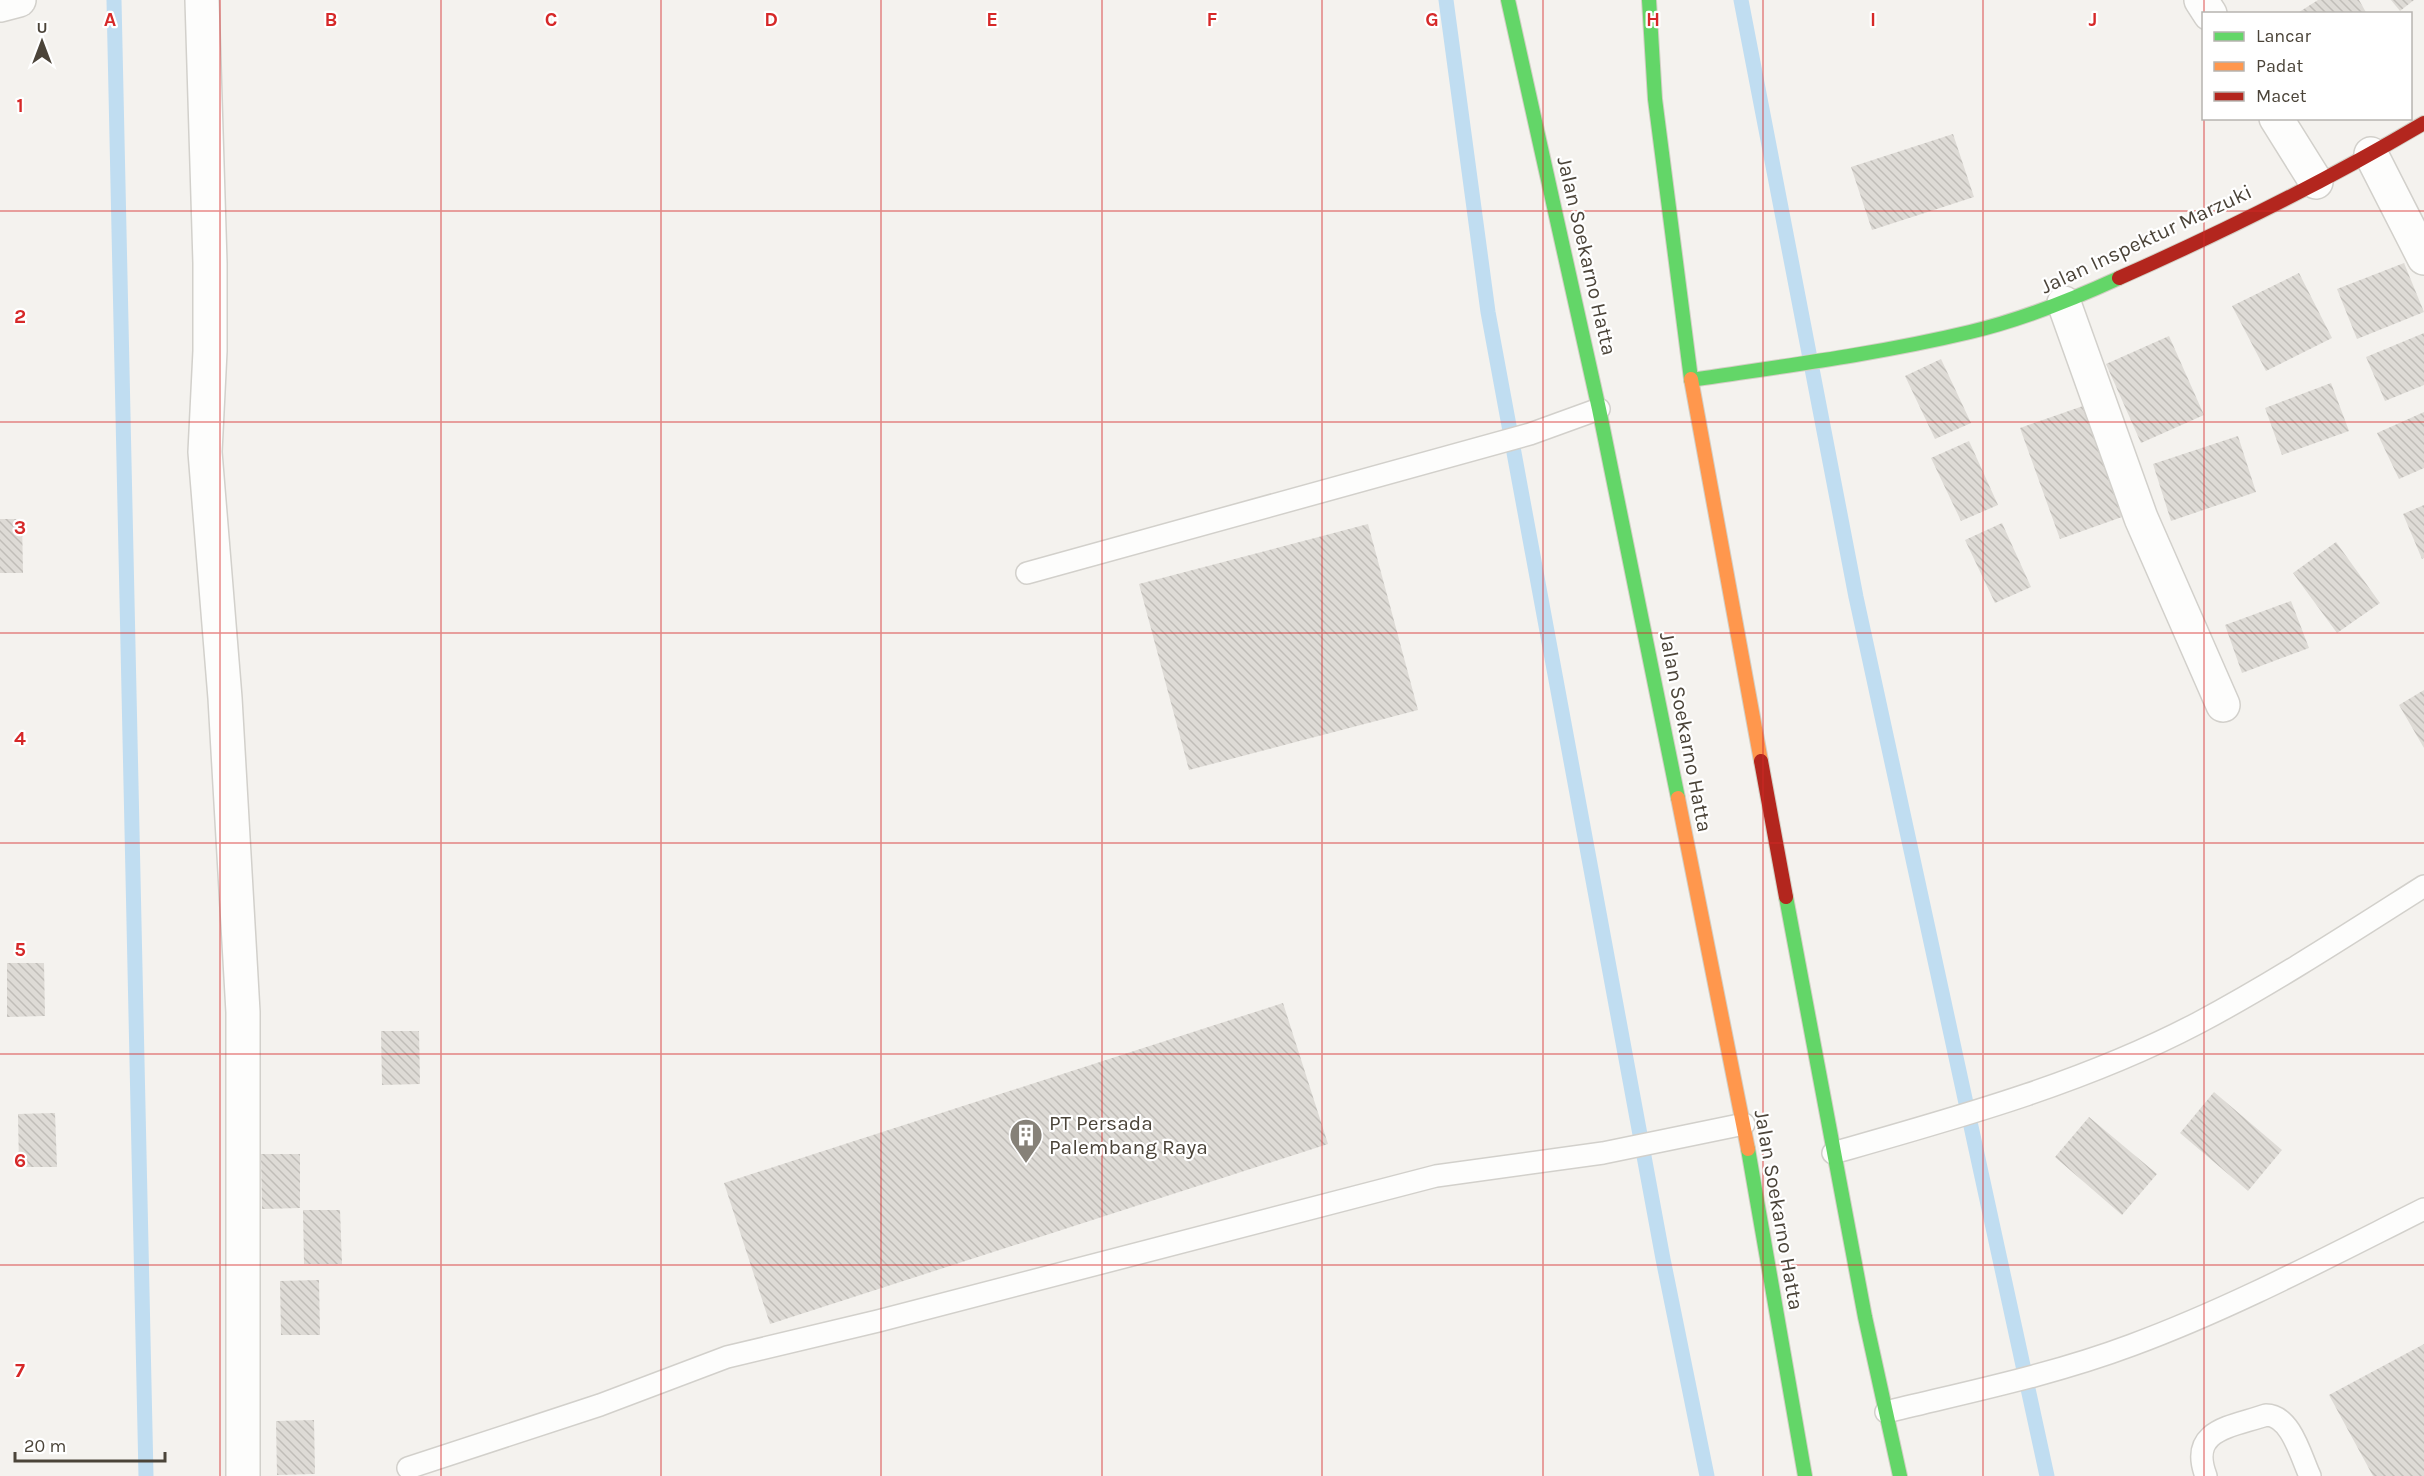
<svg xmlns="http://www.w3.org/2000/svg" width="2424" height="1476" font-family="Karla,sans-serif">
  <defs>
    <pattern id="building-back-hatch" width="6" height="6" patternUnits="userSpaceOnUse" patternTransform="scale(1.5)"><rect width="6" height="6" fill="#dedbd6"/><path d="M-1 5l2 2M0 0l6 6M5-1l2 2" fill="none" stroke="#c0bdb8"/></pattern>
  </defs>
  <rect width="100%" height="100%" fill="#f4f2ee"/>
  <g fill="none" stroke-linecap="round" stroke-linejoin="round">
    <g stroke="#c0ddf1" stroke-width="15">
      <polyline points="114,0 146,1476"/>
      <polyline points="1446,0 1488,312 1663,1259 1707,1476"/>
      <polyline points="1741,0 1856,597 2047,1476"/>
    </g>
  </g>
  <g fill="url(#building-back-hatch)">
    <polygon points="2318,0 2359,0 2367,14 2296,14"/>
    <polygon points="2391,0 2414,0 2400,11"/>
    <polygon points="1953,134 1974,197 1872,230 1851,167"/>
    <polygon points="2404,263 2424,312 2357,339 2337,289"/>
    <polygon points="2299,273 2332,338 2266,371 2232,306"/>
    <polygon points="2424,333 2424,385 2385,401 2366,357"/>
    <polygon points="2169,336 2204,415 2141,443 2106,364"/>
    <polygon points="1941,359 1971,423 1935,439 1905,376"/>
    <polygon points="2331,383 2349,431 2282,455 2265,408"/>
    <polygon points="2083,406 2122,517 2060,539 2020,428"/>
    <polygon points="2424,412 2424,468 2399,479 2377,433"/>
    <polygon points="2238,436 2256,492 2171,521 2153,464"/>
    <polygon points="1969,441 1998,505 1961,521 1931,458"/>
    <polygon points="2424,505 2424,558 2422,559 2403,514"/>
    <polygon points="0,519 22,519 23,573 0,573"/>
    <polygon points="2002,523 2031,587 1995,603 1965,540"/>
    <polygon points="1368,524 1418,710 1189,770 1139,584"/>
    <polygon points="2336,542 2380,603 2337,633 2293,573"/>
    <polygon points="2291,601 2309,648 2242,673 2225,625"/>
    <polygon points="2424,690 2424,748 2399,705"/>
    <polygon points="7,963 44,963 45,1016 7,1017"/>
    <polygon points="1283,1003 1328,1144 770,1324 724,1183"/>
    <polygon points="381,1031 419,1031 420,1084 382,1085"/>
    <polygon points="2214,1092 2282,1150 2248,1191 2180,1133"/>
    <polygon points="55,1113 57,1167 19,1167 18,1114"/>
    <polygon points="2089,1117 2157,1174 2122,1215 2055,1157"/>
    <polygon points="261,1154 300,1154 300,1208 262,1209"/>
    <polygon points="303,1210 340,1210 342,1264 304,1264"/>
    <polygon points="319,1280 320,1335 281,1335 280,1281"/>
    <polygon points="2424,1344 2424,1476 2373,1476 2329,1395"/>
    <polygon points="314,1420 315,1474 277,1475 276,1421"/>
  </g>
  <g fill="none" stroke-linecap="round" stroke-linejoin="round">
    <defs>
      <g id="lane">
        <polyline points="1027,573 1530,434 1599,409"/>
        <path d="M1833,1153C1956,1118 2084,1083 2198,1023C2275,982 2350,933 2424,886"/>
        <path d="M1886,1412C1968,1392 2052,1375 2132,1345C2232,1308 2328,1257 2424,1209"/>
        <polyline points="408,1468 600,1405 727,1357 878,1321 1436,1176 1603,1153 1744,1124"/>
        <path d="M2206,1476C2188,1429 2232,1427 2266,1415C2291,1415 2301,1457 2310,1476"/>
      </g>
      <g id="street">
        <polyline points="202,0 210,263 210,351 205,452 225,698 243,1012 243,1476"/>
        <polyline points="2201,0 2210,14"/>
        <polyline points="0,5 19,0"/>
        <polyline points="2276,118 2316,182"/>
        <polyline points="2371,154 2424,258"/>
        <polyline points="2064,303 2141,518 2223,705"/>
      </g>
      <g id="fast">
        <polyline points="1508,0 1599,409 1678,798"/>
        <polyline points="1649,0 1655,99 1691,379"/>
        <path d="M1691,380C1784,366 1878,354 1970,332C2021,320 2071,300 2119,278"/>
        <polyline points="1786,897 1865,1317 1900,1476"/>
        <polyline points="1748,1149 1805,1476"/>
      </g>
      <g id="slow">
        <polyline points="1691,379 1761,761"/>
        <polyline points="1678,798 1748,1149"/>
      </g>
      <g id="jam">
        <path d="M2119,278C2223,232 2326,181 2424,123"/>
        <polyline points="1761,761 1786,897"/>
      </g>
    </defs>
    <use href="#lane" stroke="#d2d0cb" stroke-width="24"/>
    <use href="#street" stroke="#d2d0cb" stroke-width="36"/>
    <use href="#fast" stroke="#d3cfc5" stroke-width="16"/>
    <use href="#slow" stroke="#d3cfc5" stroke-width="16"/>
    <use href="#jam" stroke="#d3cfc5" stroke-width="16"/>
    <use href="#lane" stroke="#fdfdfc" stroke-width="21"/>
    <use href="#street" stroke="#fdfdfc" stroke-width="33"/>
    <use href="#fast" stroke="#63d668" stroke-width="14"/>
    <use href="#slow" stroke="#ff974d" stroke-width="14"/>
    <use href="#jam" stroke="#b3261e" stroke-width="14"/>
  </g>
  <path fill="none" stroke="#d62828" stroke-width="1.5" stroke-opacity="0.55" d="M220,0V1476M441,0V1476M661,0V1476M881,0V1476M1102,0V1476M1322,0V1476M1543,0V1476M1763,0V1476M1983,0V1476M2204,0V14M2204,118V1476M0,211H2424M0,422H2424M0,633H2424M0,843H2424M0,1054H2424M0,1265H2424"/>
  <defs>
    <symbol id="building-pin" viewBox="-11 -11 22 30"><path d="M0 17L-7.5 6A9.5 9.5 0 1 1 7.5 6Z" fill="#868178" stroke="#fff"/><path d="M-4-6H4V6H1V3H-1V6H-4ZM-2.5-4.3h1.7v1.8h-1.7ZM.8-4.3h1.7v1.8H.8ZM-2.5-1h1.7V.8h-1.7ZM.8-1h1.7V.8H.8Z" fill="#fff"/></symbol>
  </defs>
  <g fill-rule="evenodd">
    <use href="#building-pin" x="1007" y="1116" width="38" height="52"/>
  </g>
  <g text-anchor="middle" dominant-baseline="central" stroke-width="4.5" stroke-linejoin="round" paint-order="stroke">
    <g font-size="21" fill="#4b4439" stroke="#fff">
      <text transform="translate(2146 239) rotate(-25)">Jalan Inspektur Marzuki</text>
      <text transform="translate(1587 256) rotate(77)">Jalan Soekarno Hatta</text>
      <text transform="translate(1686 732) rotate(79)">Jalan Soekarno Hatta</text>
      <text transform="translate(1779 1210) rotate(80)">Jalan Soekarno Hatta</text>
    </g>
    <g font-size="21" fill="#4b4439" stroke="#fff" text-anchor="start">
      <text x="1049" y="1123">PT Persada<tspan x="1049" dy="24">Palembang Raya</tspan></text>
    </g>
  </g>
  <g font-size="20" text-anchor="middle" font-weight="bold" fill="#d62828" stroke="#fff" stroke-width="4.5" stroke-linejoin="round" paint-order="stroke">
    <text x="110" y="26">A</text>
    <text x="331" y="26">B</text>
    <text x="551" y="26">C</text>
    <text x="771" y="26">D</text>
    <text x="992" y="26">E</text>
    <text x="1212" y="26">F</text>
    <text x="1432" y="26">G</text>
    <text x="1653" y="26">H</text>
    <text x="1873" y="26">I</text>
    <text x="2093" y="26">J</text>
    <text x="20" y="112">1</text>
    <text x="20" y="323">2</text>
    <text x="20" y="534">3</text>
    <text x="20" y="745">4</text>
    <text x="20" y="956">5</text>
    <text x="20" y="1167">6</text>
    <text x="20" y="1377">7</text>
  </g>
  <rect x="2202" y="12" width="210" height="108" fill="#ffffff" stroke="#b7b4b0" stroke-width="1.5"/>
  <rect x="2214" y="32" width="30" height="9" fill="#63d668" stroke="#b7b4b0" stroke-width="1.5"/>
  <text x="2256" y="42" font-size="18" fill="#4b4439">Lancar</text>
  <rect x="2214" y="62" width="30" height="9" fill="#ff974d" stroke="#b7b4b0" stroke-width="1.5"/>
  <text x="2256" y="72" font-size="18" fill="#4b4439">Padat</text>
  <rect x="2214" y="92" width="30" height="9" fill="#b3261e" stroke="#b7b4b0" stroke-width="1.5"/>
  <text x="2256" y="102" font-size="18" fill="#4b4439">Macet</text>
  <g transform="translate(42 42)" stroke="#ffffff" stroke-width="4.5" paint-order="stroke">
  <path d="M0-4.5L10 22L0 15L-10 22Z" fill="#4b4439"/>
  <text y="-9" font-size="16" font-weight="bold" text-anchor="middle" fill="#4b4439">U</text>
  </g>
  <path d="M15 1452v9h150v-9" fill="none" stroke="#4b4439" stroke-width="3"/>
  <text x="24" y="1452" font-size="18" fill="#4b4439" stroke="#ffffff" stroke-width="4.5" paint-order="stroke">20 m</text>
</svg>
